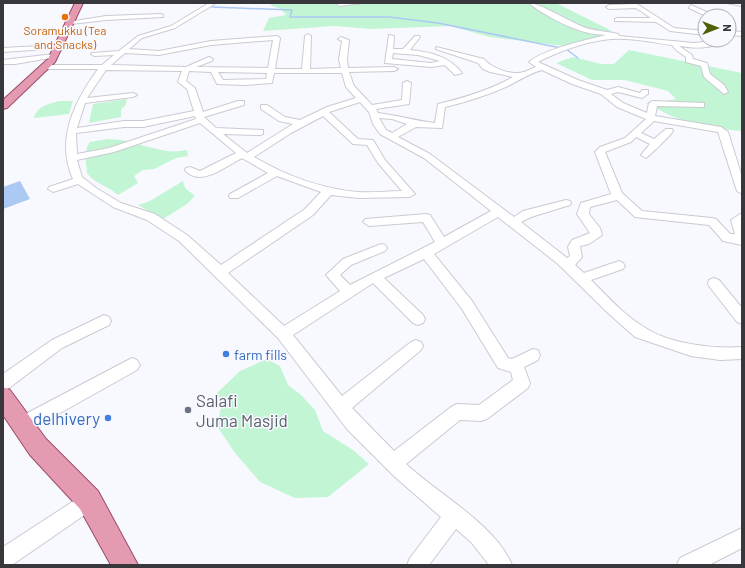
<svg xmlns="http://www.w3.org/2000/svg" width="745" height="568" font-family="Barlow,sans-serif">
  <rect width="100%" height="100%" fill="#f8f8ff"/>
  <g fill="#c2f5d4">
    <polygon points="274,3 556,3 608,29 616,35 564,46 490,37 450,26 371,29 335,26 263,31 269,18 286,15 281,9 270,5"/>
    <polygon points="629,50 742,73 742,131 707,128 671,116 646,103 660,102 676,99 668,91 625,80 592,80 556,63 573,57 601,64 614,64"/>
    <polygon points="127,99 126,104 121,110 121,117 89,123 93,104"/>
    <path d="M59,101H73L69,114L34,118C37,106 49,104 59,101Z"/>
    <path d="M108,139C130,139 146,148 167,151C173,152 180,151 187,150L188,156L176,158L154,169L143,170L134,176L138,183L118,195C108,186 95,184 87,173C87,161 82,153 90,142Z"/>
    <polygon points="183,181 185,188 195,196 187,204 163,219 138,205 150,201"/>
    <polygon points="267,359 280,366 288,385 300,394 315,410 323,431 353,450 369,464 328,497 295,498 260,482 235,453 217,426 222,403 217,393 240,371"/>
  </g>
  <polygon fill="#abc9f3" points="20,181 30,199 3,209 3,187"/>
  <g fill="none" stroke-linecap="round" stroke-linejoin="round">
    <polyline stroke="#abc9f3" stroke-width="1.5" points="212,7 292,10 290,17 389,17 438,23 566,49 578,58"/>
    <defs>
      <g id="minor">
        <path d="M209,3H216L175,28L142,38L129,49L159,51L211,41L277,36L280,38L275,69H302L305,36L308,34L311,36L310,69L341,68L339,59L342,41L338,39L341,37L349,40L347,59L348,68L394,67L398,69L394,71L349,72L354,86L372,105L402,100L403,83L407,81L411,83L409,104L376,109L378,113C397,115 415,121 435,123L438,104C463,98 490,90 513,77L490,72L483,69L478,63L436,49V47L484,59C490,67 508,74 518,73C524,73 531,69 536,67L529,62C544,49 587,40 606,35C599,34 591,34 585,32C571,29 540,13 529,3C539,3 569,21 581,26C592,31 606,31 618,34L619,36L694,43L723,40C712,50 693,48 679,46L692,55L693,59L707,63L710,74L724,85L728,92L724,94L704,77L701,66L686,62V57L676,50L672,45C650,42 625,36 603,40C581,43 558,52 538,62L578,80L607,90L618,87L640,93L642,90H648V94L642,98L618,92L611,94L623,103L647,113L649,103L653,101L704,103V107H701L657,106L655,116L721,127L728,132L742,177V194L737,191L718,132L654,121L641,133L654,139L666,129H672L673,131C671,135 648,157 646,158L641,155L650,144L636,137L631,142L605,152L622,193L642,211L712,218L716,219L730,234H735L731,220L742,213V245L723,241L709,225L635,217L617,200L590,207L589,214L600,228L602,235L589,244L580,246L582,257L575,265L584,273L619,261L623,263L625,266L623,269L591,280C608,297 624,315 644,327C669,344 713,349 742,347V359L720,360L691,356L635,337L608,313L558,264L498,217L434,254L472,301L508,358L512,359L533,349L538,350L540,355L538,360L524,367L530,383L528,388L487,419L481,421L460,420L406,464C438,494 495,524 512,565H489L471,542L456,529L429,565H407L410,558L441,517L396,478L347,429L278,338L179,241L147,220L113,207L78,184L53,192L48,189L49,187L73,179C55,139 75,101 98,69H43V65H102L114,55L94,56L91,54L92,53L119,51L138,36L171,26ZM273,40L268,68L196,67L212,61L213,59L209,57L186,67L111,65L125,53L159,55L211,45ZM106,70L182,71L178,82L187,89L194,111L143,121H124L77,128L85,103L133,97L137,95L133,93L87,98ZM542,70L572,84L601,94L617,107L646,119L625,138L600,147L595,152L611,194L581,203L577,214L590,233L572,240L568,247L570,256L567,258L521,222L531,217L570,205L571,203L570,201L566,200L523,211L514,217L430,154L398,137L416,127L442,128L445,107C466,102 488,95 508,86C520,80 528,74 542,70ZM189,71L211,72L217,84L244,85L272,83L274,73H342L346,87L356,98L327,107L300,120L285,117L267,105H261V109L279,121L293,124L247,153L223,134L260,135L263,134V130L216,128L204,117L244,105V101H238L203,112L195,88L186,81ZM218,72L267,73L266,79L223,80ZM360,102L369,112L373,124L380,134L424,158L491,211L444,237L430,215L426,214L365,219L363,222L369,226L423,222L435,242L350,285L340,275L351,265L385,251L387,248L385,245L381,244L343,259L326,275L340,291L284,326L228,273L313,215L331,195L359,198L410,197L415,194L385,160L373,140L358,139L329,112ZM195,116L196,119L109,148L77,154L76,133L124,127H143ZM323,116L353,144L367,145L378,163L402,191C387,191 373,193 358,192C322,189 285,175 254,157L291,133ZM379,118L392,119L407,124L392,133L386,130ZM200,123L236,153L200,171L190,167L186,168L185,170C200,188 226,166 242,158L268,173L230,194L229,196L230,198H238L277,176L321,192L305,209L221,265L187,235L155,214L121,203L96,188L82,177L77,160L114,152ZM424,259L462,309L498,368L511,372L513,380L479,405L457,404L451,407L394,451L352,408L421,350L423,346L421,342L416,340L411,342L342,396L293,335L373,283L413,323L418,325L423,323L425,319L423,315L384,278Z"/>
        <polygon points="337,3 363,3 339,6"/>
        <polygon points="727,3 742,3 742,6"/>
        <polygon points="637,4 674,28 705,31 705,35 670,31 656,22 615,21 615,19 617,18 651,18 636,8 609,9 606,7 609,5"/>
        <polygon points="691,5 713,15 714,16 706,16 689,8"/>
        <polygon points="161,14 163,15 163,17 106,20 71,24 68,22 106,16"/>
        <polygon points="729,31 742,32 742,36 729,35"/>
        <path d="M389,35L394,36L393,49H403L415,36H419L420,37L410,50C430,52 449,56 462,73L455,75L445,65L431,67L385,63ZM393,53L418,55L440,61L431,63L392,59Z"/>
        <polygon points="58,45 60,46 60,48 3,52 3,48"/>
        <polygon points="54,54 56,55 56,57 15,64 3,64 3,60"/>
        <polygon points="714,278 719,280 742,308 742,324 737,322 709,286 708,283 709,280"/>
        <polygon points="104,315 109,317 111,321 109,325 62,348 9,388 3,390 3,374 52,340"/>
        <polygon points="132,358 137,360 140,365 137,370 28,431 22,433 16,431 14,425 16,419"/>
        <polygon points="89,491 96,493 98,500 96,507 12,565 3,565 3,547"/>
        <polygon points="742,528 742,548 709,565 677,565 680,558"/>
      </g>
      <g id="major">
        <polygon points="75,3 83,3 55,62 7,108 3,109 3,100 48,59"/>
        <polygon points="3,387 10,390 46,439 98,491 138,565 111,565 80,509 30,455 3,415"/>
      </g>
    </defs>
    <use href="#minor" stroke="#cbcad3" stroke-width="2"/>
    <use href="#major" stroke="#9c4c67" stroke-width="2"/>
    <use href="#minor" fill="#fff" fill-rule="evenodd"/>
    <use href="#major" fill="#e49bb2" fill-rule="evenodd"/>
  </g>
  <circle fill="#e8710a" stroke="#f8f8ff" stroke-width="1.5" cx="65" cy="17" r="4"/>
  <g fill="#3f7fe0" stroke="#f8f8ff" stroke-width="1.5">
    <circle cx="226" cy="354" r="4"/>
    <circle cx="108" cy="418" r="4"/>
  </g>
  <circle fill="#6b7280" stroke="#f8f8ff" stroke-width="1.5" cx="188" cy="410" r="4"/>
  <g text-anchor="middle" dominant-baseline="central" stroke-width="3" stroke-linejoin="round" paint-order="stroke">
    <g font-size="12" fill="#c56008" stroke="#f8f8ff">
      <text x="65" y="30">Soramukku (Tea<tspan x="65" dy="14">and Snacks)</tspan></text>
    </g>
    <g font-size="14" fill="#366cbe" stroke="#f8f8ff" text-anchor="start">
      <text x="234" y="354">farm fills</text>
    </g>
    <g font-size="17" fill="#5b616d" stroke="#f8f8ff" text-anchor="start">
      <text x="196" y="400">Salafi<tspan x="196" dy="20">Juma Masjid</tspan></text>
    </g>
    <g font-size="17" fill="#366cbe" stroke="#f8f8ff" text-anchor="end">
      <text x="100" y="418">delhivery</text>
    </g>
  </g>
  <rect width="745" height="568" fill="none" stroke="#38373b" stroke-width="8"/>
  <g transform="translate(717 28) rotate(90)"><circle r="19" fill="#f8f8ff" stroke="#ababb1"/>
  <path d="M0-3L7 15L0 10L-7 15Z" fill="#506004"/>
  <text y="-6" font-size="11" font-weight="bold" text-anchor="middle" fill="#38373b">N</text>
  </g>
</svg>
